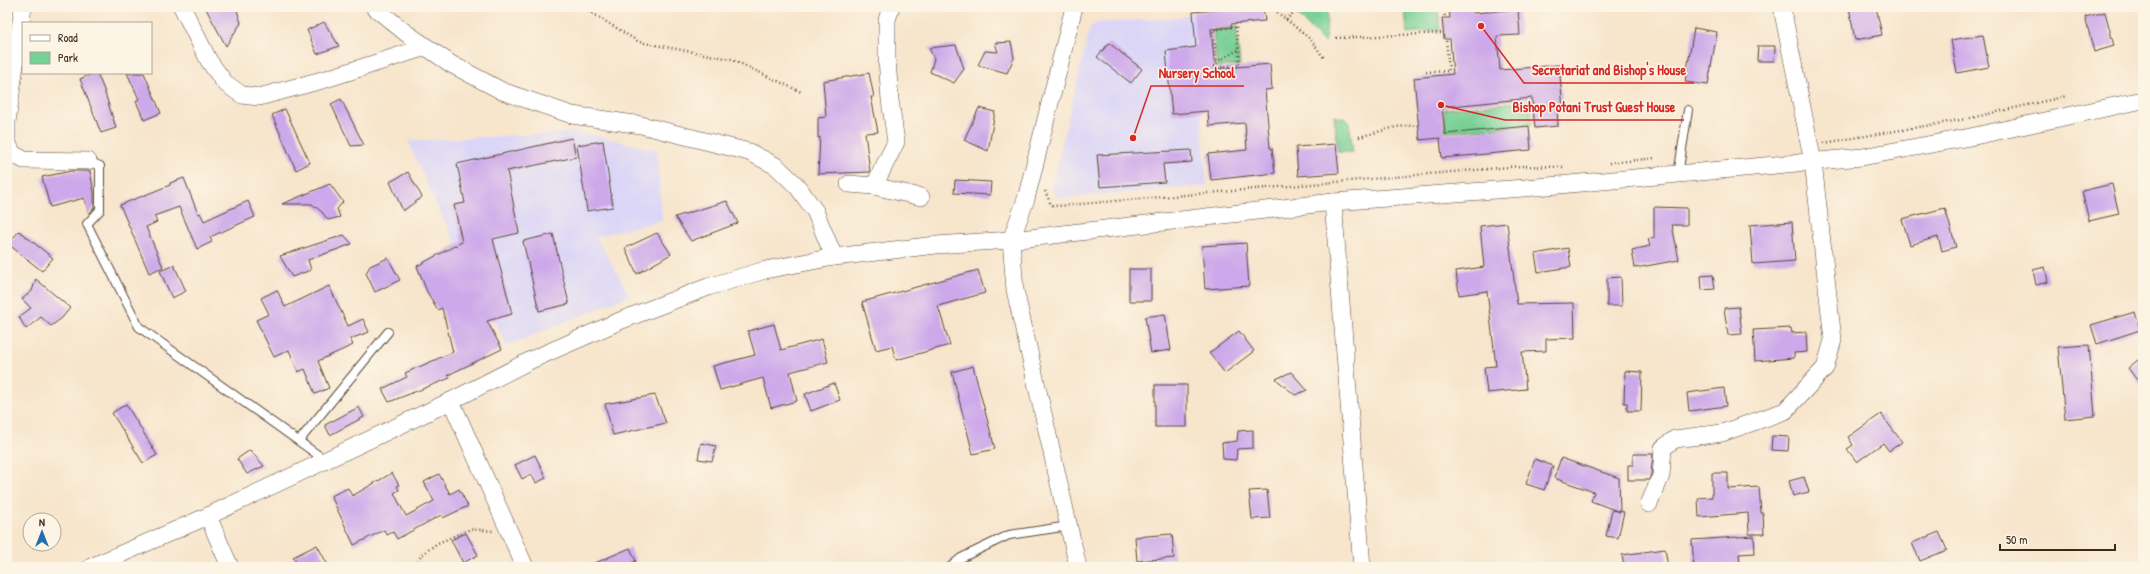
<svg xmlns="http://www.w3.org/2000/svg" width="2150" height="574" font-family="'Patrick Hand',sans-serif">
  <rect width="100%" height="100%" fill="#fcf5e5"/>
  <filter id="ink" filterUnits="userSpaceOnUse"><feTurbulence type="fractalNoise" baseFrequency=".025" numOctaves="2"/><feDisplacementMap in="SourceGraphic" scale="8" xChannelSelector="R" yChannelSelector="G"/><feConvolveMatrix kernelMatrix="1 2 1 2 8 2 1 2 1" color-interpolation-filters="sRGB"/></filter>
  <filter id="wash" filterUnits="userSpaceOnUse"><feTurbulence type="fractalNoise" baseFrequency=".012" numOctaves="4" result="noise"/><feDisplacementMap in="SourceGraphic" scale="16" xChannelSelector="R" yChannelSelector="G"/><feGaussianBlur stdDeviation="0.9" result="paint"/><feColorMatrix in="noise" values="0 0 0 0 0 0 0 0 0 0 0 0 0 0 0 0 0 1.4 0 .05"/><feComposite in="paint" operator="in"/></filter>
  <g filter="url(#wash)">
    <rect width="100%" height="100%" fill="#f7e5cc"/>
    <g fill="#dbd6f7">
      <polygon points="1193,12 1207,186 1058,198 1051,189 1090,28 1097,23 1183,17"/>
      <polygon points="579,132 657,150 662,220 596,237 630,295 507,346 436,204 408,141"/>
    </g>
    <g fill="#77d096" stroke="#597d5a">
      <polygon points="1301,7 1328,7 1325,43 1296,14"/>
      <polygon points="1405,7 1438,7 1440,30 1407,33"/>
      <polygon points="1236,27 1240,65 1217,67 1213,30"/>
      <polygon points="1530,101 1532,125 1446,132 1444,109"/>
      <polygon points="1334,116 1346,119 1349,122 1353,152 1338,152"/>
    </g>
    <g id="blocks">
      <g fill="#cda8ea">
        <polygon points="205,7 236,7 241,23 226,46"/>
        <polygon points="1253,7 1263,7 1265,21 1231,24 1232,27 1211,29 1215,69 1270,64 1272,89 1265,90 1270,148 1272,148 1275,173 1211,180 1208,154 1247,150 1245,123 1209,126 1208,111 1172,114 1166,51 1196,47 1193,12"/>
        <polygon points="1449,7 1473,7 1474,13 1518,9 1520,35 1497,36 1500,70 1559,65 1563,109 1557,109 1558,126 1535,128 1532,98 1442,107 1445,134 1529,126 1531,150 1442,158 1440,138 1420,140 1414,78 1453,74 1450,39 1444,39 1442,18 1450,18"/>
        <polygon points="1849,7 1876,7 1882,35 1855,40"/>
        <polygon points="2105,12 2114,46 2094,52 2085,17"/>
        <polygon points="324,22 339,46 317,54 307,30"/>
        <polygon points="1694,28 1717,32 1708,85 1685,82"/>
        <polygon points="1983,35 1989,67 1957,73 1951,40"/>
        <polygon points="1011,42 1014,58 1007,73 978,65 985,51 998,52 995,43"/>
        <polygon points="1109,43 1142,69 1131,83 1097,57"/>
        <polygon points="956,45 964,69 954,83 930,72 934,59 929,48"/>
        <polygon points="1758,46 1775,46 1774,61 1757,61"/>
        <polygon points="94,73 97,73 104,90 116,128 101,133 80,79"/>
        <polygon points="127,73 144,73 161,113 144,120 136,101 139,99"/>
        <polygon points="869,73 874,97 871,97 878,132 865,133 870,172 818,174 820,137 818,138 818,118 826,117 823,81"/>
        <polygon points="341,99 364,145 351,146 331,104"/>
        <polygon points="979,108 995,112 988,151 964,140"/>
        <polygon points="285,109 310,163 296,170 272,115"/>
        <polygon points="572,138 576,157 507,171 519,233 493,239 512,314 487,321 502,349 448,375 450,378 389,402 382,389 407,377 405,373 453,352 442,308 438,310 427,292 417,266 462,242 454,205 465,203 457,164"/>
        <polygon points="603,141 613,207 587,211 577,145"/>
        <polygon points="1336,144 1339,173 1298,176 1296,147"/>
        <polygon points="1191,150 1192,162 1163,164 1165,182 1100,187 1097,155"/>
        <polygon points="71,171 90,171 94,192 94,208 89,214 84,198 50,207 42,177"/>
        <polygon points="408,172 422,197 403,211 390,182"/>
        <polygon points="184,178 198,214 200,213 204,221 248,201 255,217 210,237 212,242 197,249 179,207 154,216 157,222 146,227 163,267 149,273 120,205 170,185 170,183"/>
        <polygon points="955,180 991,182 990,195 954,193"/>
        <polygon points="330,184 343,202 337,209 340,217 328,220 322,212 312,204 282,204"/>
        <polygon points="2112,184 2119,214 2089,221 2082,191"/>
        <polygon points="727,201 738,223 691,241 675,217"/>
        <polygon points="1654,207 1687,208 1687,225 1672,225 1679,260 1635,268 1632,250 1650,246 1648,239 1654,238"/>
        <polygon points="1945,208 1956,247 1942,251 1938,237 1910,245 1902,219"/>
        <polygon points="1792,222 1795,261 1753,264 1750,225"/>
        <polygon points="1507,223 1517,304 1574,303 1575,338 1546,339 1546,351 1522,352 1526,389 1487,393 1484,367 1496,366 1487,291 1459,295 1456,271 1484,267 1480,226"/>
        <polygon points="19,231 53,258 42,271 8,244"/>
        <polygon points="657,233 671,254 637,274 625,248"/>
        <polygon points="553,234 569,304 539,311 523,241"/>
        <polygon points="344,235 352,244 308,260 311,270 292,277 280,256"/>
        <polygon points="1246,243 1249,286 1205,289 1202,246"/>
        <polygon points="1568,248 1571,267 1538,272 1535,254"/>
        <polygon points="388,258 400,280 375,292 366,273 370,266"/>
        <polygon points="174,265 186,291 172,298 160,271"/>
        <polygon points="2045,267 2048,282 2036,285 2033,270"/>
        <rect x="1129" y="269" width="22" height="32"/>
        <polygon points="978,270 985,293 938,306 950,345 896,360 892,346 876,350 862,302"/>
        <polygon points="1713,275 1715,289 1702,290 1701,276"/>
        <polygon points="1621,277 1622,306 1607,306 1607,278"/>
        <polygon points="36,279 70,308 62,318 51,326 41,317 26,329 19,317 31,308 22,299 32,291"/>
        <polygon points="329,286 348,326 363,319 369,332 350,339 353,345 318,361 329,388 315,394 305,369 298,372 289,350 274,357 256,320 269,314 261,298 277,290 285,307"/>
        <polygon points="1739,307 1742,334 1728,335 1724,308"/>
        <polygon points="2135,312 2140,330 2097,344 2091,325"/>
        <polygon points="1165,314 1171,350 1151,353 1145,317"/>
        <polygon points="774,324 781,350 822,339 828,362 790,372 797,401 771,408 763,378 720,390 713,366 755,355 748,331"/>
        <polygon points="1791,328 1792,333 1806,332 1807,352 1794,353 1794,358 1755,361 1753,330"/>
        <polygon points="1239,331 1254,351 1225,373 1209,353"/>
        <polygon points="2089,345 2095,416 2065,419 2058,347"/>
        <polygon points="2143,356 2143,388 2128,368"/>
        <polygon points="973,366 995,449 973,454 952,372"/>
        <polygon points="1625,371 1642,372 1641,411 1627,411 1627,403 1624,403"/>
        <polygon points="1291,372 1307,390 1295,395 1276,379"/>
        <polygon points="834,383 840,400 811,411 805,394"/>
        <rect x="1155" y="385" width="32" height="42"/>
        <polygon points="1724,388 1726,406 1689,411 1687,393"/>
        <polygon points="655,395 666,423 613,435 605,404"/>
        <polygon points="126,404 157,455 143,463 112,413"/>
        <polygon points="359,407 364,417 330,435 325,425"/>
        <polygon points="1881,414 1902,442 1889,451 1883,443 1857,462 1847,449 1853,445 1848,437"/>
        <polygon points="1253,430 1253,448 1237,449 1236,460 1223,459 1222,443 1237,441 1238,431"/>
        <polygon points="1772,436 1789,437 1788,451 1771,450"/>
        <polygon points="701,443 716,446 712,461 698,459"/>
        <polygon points="250,450 264,466 247,474 237,459"/>
        <polygon points="1633,454 1653,454 1651,474 1649,480 1628,480 1628,465 1633,465"/>
        <polygon points="535,455 546,478 536,483 531,474 522,479 515,465"/>
        <polygon points="1561,458 1619,478 1620,512 1591,501 1594,492 1554,478"/>
        <polygon points="1535,459 1553,466 1544,490 1526,484"/>
        <polygon points="392,473 399,485 397,486 399,490 394,493 406,516 434,501 424,482 439,474 450,494 459,489 468,506 443,518 441,515 397,539 393,532 387,535 384,530 354,545 331,496 348,488 352,496"/>
        <polygon points="1712,473 1728,473 1728,489 1759,487 1761,513 1763,513 1764,534 1749,534 1748,513 1699,517 1698,498 1712,497"/>
        <polygon points="1804,477 1809,492 1793,496 1789,481"/>
        <polygon points="1267,490 1270,518 1252,519 1249,491"/>
        <polygon points="1612,510 1624,512 1618,538 1606,536"/>
        <polygon points="1939,532 1947,550 1920,561 1912,543"/>
        <polygon points="466,533 478,555 463,563 451,540"/>
        <polygon points="1172,534 1174,558 1137,561 1135,537"/>
        <polygon points="1754,536 1755,553 1739,554 1740,565 1694,567 1692,540"/>
        <polygon points="317,545 329,567 299,567 293,557"/>
        <polygon points="630,548 636,561 622,567 586,567"/>
        <polygon points="1665,549 1668,567 1624,567 1622,555"/>
      </g>
    </g>
  </g>
  <g filter="url(#ink)">
    <use href="#blocks" fill-opacity="0" stroke="#574638" stroke-width="1"/>
    <g fill="none" stroke-linecap="round" stroke-linejoin="round">
      <defs>
        <g id="service">
          <polyline points="88,161 100,166 100,210 87,224 139,327 325,460"/>
          <polyline points="1678,175 1688,110"/>
          <polyline points="299,441 388,332"/>
          <polyline points="950,567 961,558 1009,535 1069,526"/>
        </g>
        <g id="minor">
          <polyline points="182,7 209,61 225,83 242,95 259,97 326,79 426,47"/>
          <polyline points="374,7 406,33 451,64 502,91 572,115 641,125 749,152 776,166 797,186 815,211 834,257"/>
          <polyline points="7,139 7,122 23,7"/>
          <polyline points="7,142 13,154 24,160 88,161"/>
          <polyline points="849,184 874,186 896,142 890,100 887,59 887,20 891,7"/>
          <polyline points="874,186 921,197"/>
          <polyline points="1333,202 1362,567"/>
          <polyline points="451,401 525,567"/>
          <polyline points="1649,504 1661,476 1663,448 1675,439 1722,433 1785,411 1825,368 1833,340 1813,162 1783,13"/>
          <polyline points="208,516 230,567"/>
          <polyline points="91,567 208,516 451,401 531,360 622,320 708,287 765,270 834,257 936,245 1011,240 1026,199 1074,7"/>
          <polyline points="1078,567 1015,290 1011,240 1333,202 1537,187 1862,157 1970,137 2143,100"/>
        </g>
      </defs>
      <use href="#service" stroke="#574638" stroke-width="10"/>
      <use href="#minor" stroke="#574638" stroke-width="18"/>
      <g stroke="#574638" stroke-width="2.5" stroke-dasharray="1 3" stroke-linecap="butt">
        <polyline points="582,7 639,42 731,59 801,92"/>
        <polyline points="1271,7 1310,39 1324,58"/>
        <polyline points="1444,7 1445,18"/>
        <polyline points="1286,20 1299,7"/>
        <polygon points="1236,27 1240,65 1217,67 1213,30"/>
        <polyline points="1336,38 1443,33"/>
        <polyline points="1216,62 1238,50"/>
        <polyline points="1426,72 1449,71 1446,39"/>
        <polyline points="1359,137 1396,127 1419,125"/>
        <polyline points="1824,143 1966,119 2067,96"/>
        <polyline points="1609,163 1656,158"/>
        <polyline points="1045,191 1051,205 1058,206 1521,166 1564,167"/>
        <polyline points="413,567 418,563 421,555 438,543 471,529 493,531"/>
      </g>
      <use href="#service" stroke="#fff" stroke-width="8"/>
      <use href="#minor" stroke="#fff" stroke-width="17"/>
    </g>
  </g>
  <path fill="none" stroke="#d62828" stroke-width="1.5" d="M1481 26L1524 83H1694M1133 138L1151 86H1244M1441 105L1505 120H1684"/>
  <g fill="#d62828" stroke="#fcf5e5" stroke-width="1.5">
    <circle cx="1481" cy="26" r="4"/>
    <circle cx="1133" cy="138" r="4"/>
    <circle cx="1441" cy="105" r="4"/>
  </g>
  <g font-size="14" text-anchor="middle" font-weight="bold" fill="#d62828" stroke="#fcf5e5" stroke-width="3" stroke-linejoin="round" paint-order="stroke">
    <text x="1609" y="75">Secretariat and Bishop's House</text>
    <text x="1197" y="78">Nursery School</text>
    <text x="1594" y="112">Bishop Potani Trust Guest House</text>
  </g>
  <rect width="2150" height="574" fill="none" stroke="#fcf5e5" stroke-width="24"/>
  <rect x="22" y="22" width="130" height="52" fill="#fcf5e5" stroke="#afa495"/>
  <rect x="30" y="35" width="20" height="6" fill="#ffffff" stroke="#afa495"/>
  <text x="58" y="42" font-size="12" fill="#3b2a1e">Road</text>
  <rect x="30" y="52" width="20" height="12" fill="#77d096" stroke="#afa495"/>
  <text x="58" y="62" font-size="12" fill="#3b2a1e">Park</text>
  <g transform="translate(42 532)"><circle r="19" fill="#fcf5e5" stroke="#afa495"/>
  <path d="M0-3L7 15L0 10L-7 15Z" fill="#1f6fb2"/>
  <text y="-6" font-size="11" font-weight="bold" text-anchor="middle" fill="#3b2a1e">N</text>
  </g>
  <path d="M2000 544v6h115v-6" fill="none" stroke="#3b2a1e" stroke-width="2"/>
  <text x="2006" y="544" font-size="12" fill="#3b2a1e" stroke="#fcf5e5" stroke-width="3" paint-order="stroke">50 m</text>
</svg>
